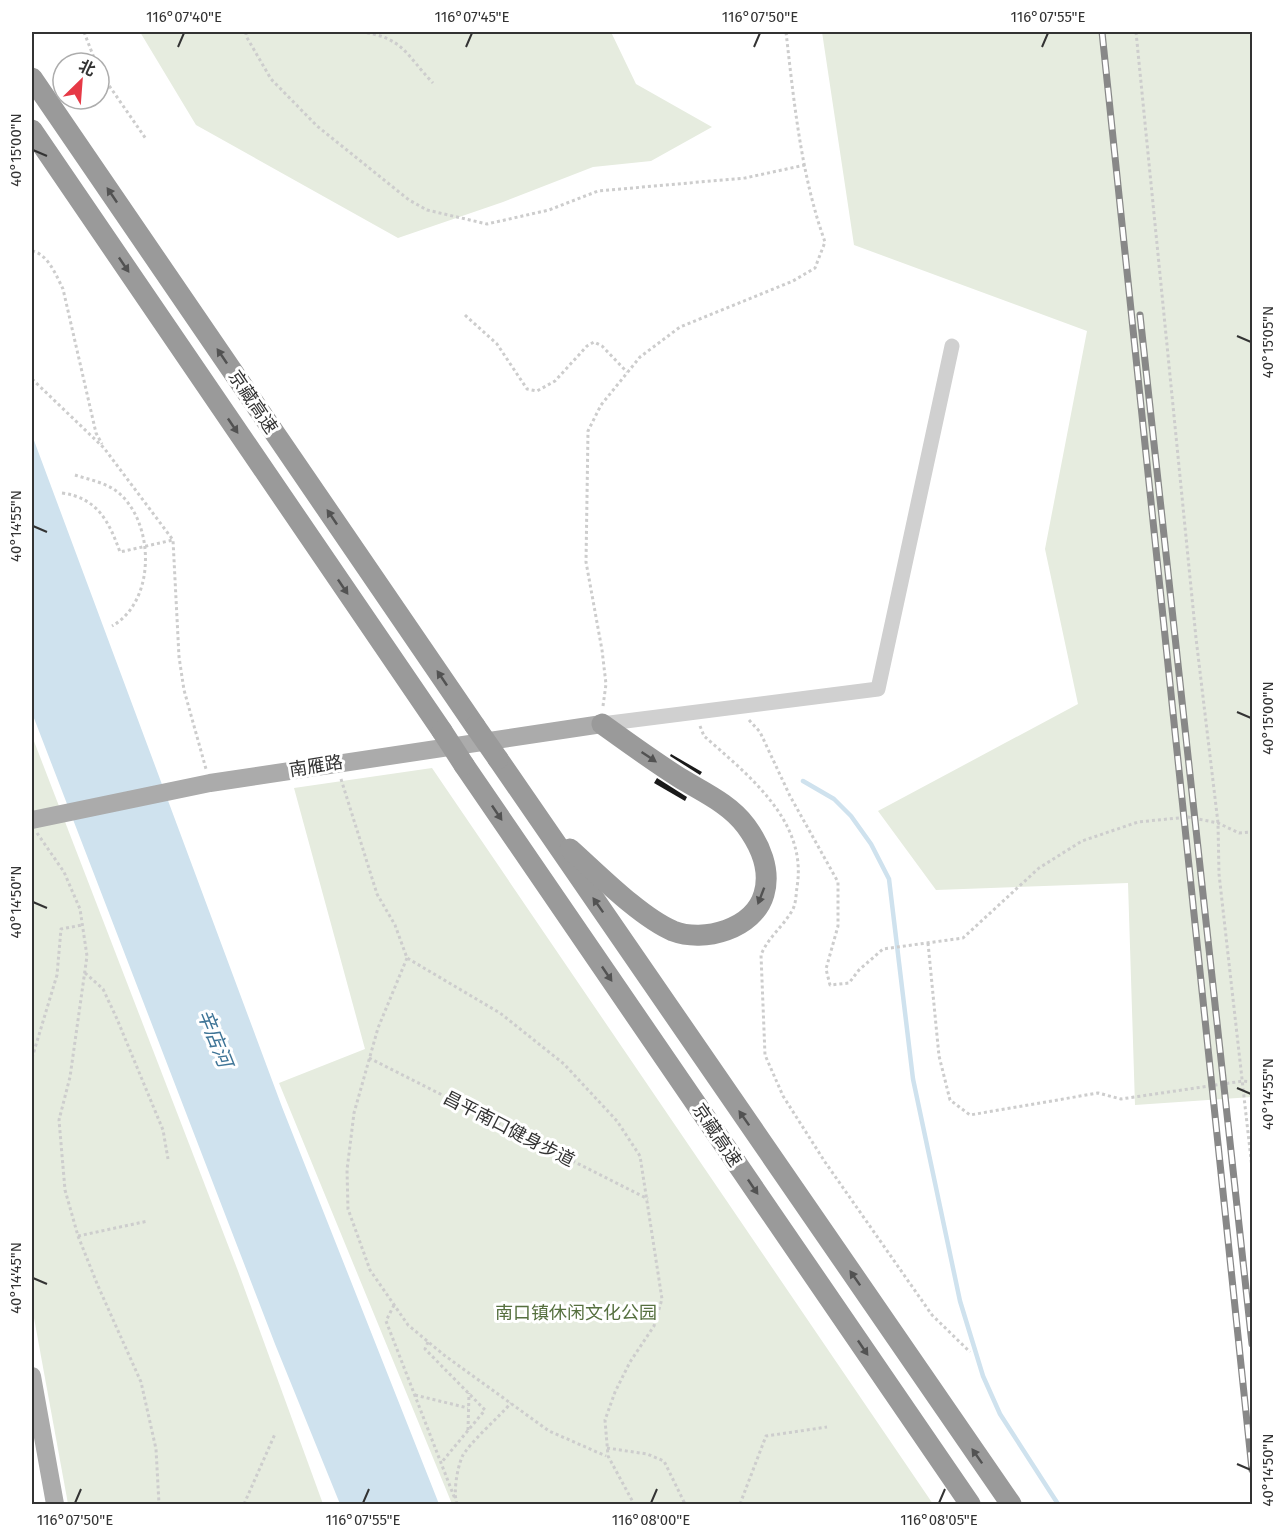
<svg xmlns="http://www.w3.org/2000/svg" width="1284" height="1536" font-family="'Fira Sans','Noto Sans SC',sans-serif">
  <rect width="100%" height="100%" fill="#fff"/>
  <g fill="#e6ecdf">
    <polygon points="140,32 611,32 636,84 712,127 651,161 593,167 503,202 398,238 196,125"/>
    <polygon points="822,32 1252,32 1252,1097 1135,1105 1128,883 936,890 878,811 1078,704 1045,549 1087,331 854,245"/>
    <polygon points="32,736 238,1271 323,1504 68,1504 32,1307"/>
    <polygon points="432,768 933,1504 452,1504 279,1083 365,1049 294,788"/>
  </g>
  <polygon fill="#cfe2ee" points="32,435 282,1107 439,1504 340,1504 275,1344 32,713"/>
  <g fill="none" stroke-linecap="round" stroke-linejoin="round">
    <polyline stroke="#cfe2ee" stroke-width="4.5" points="803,781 834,799 851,816 871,844 889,879 913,1079 960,1301 983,1376 1000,1414 1058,1504"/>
  </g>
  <g fill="#1a1a1a">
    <polygon points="671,754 702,772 700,775 670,756"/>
    <polygon points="657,778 687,797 685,801 654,783"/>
  </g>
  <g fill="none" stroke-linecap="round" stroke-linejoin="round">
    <g stroke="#cdcdcd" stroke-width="3" stroke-dasharray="3 3" stroke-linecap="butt">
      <polyline points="84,32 96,63"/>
      <polyline points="246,32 246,36 271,79 317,126 409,200 427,210 487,224 549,210 598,191 745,178 805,165"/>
      <path d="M361,32C403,37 406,55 433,83"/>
      <polyline points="1136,32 1196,638 1218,823 1219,874 1252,1168"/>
      <polyline points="99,71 146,139"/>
      <path d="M32,251C48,254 56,275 63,289L96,433L102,444"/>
      <polyline points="465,315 497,344 527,389 537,391 555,381 587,346 594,342 602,346 627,372"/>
      <polyline points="32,379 104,448 173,540 179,657 184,690 206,769"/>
      <path d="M75,475C90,480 109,483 121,495C155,527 155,602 112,626"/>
      <path d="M62,493C98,498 109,522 120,552L173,540"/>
      <path d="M603,706L606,684L602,650L586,562L588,431L601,405L640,357L680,327L793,281L815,268L825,242C801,175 794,102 786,32"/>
      <polyline points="749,720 760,732 790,796 838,882 838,926 826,969 830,985 849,983 859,970 883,949 963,938 1039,868 1082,841 1138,822 1188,817 1218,823 1239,833 1252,832"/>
      <path d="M700,726L704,736C748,775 808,821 797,887C796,894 796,903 793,909C784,926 768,937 761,955L765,1055L783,1096L825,1162L932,1315L970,1352"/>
      <polyline points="341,779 377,894 395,925 407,958 500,1013 564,1064 617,1121 640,1156 662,1299 654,1326 630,1362 615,1392 605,1420 608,1456 634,1504"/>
      <polyline points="37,833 64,872 80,909 87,956 70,1077 59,1120 65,1190 78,1236 98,1286 141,1382 156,1449 159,1504"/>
      <polyline points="928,943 939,1056 950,1100 970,1115 1098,1093 1121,1099 1243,1081 1252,1082"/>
      <polyline points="407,958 378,1028 354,1113 347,1170 348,1209 370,1270 408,1325 444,1355 549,1431 606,1456"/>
      <polyline points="85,973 103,989 117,1019 163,1130 168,1159"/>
      <polyline points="32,1058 57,975 61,929 82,925"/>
      <polyline points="369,1058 648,1199"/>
      <polyline points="78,1236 148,1221"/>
      <polyline points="394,1305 386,1321 455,1499"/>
      <polyline points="428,1342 425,1349 485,1410 441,1463"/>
      <polyline points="415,1395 468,1408"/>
      <polyline points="468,1430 469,1393"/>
      <polyline points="607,1448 647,1454 664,1461 685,1504"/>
      <polyline points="244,1504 275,1434"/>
      <path d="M457,1504C453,1493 457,1469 462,1457C468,1444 500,1416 511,1403"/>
      <polyline points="740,1504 766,1436 827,1427"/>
    </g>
    <polyline stroke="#d0d0d0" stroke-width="15" points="602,724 878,689 952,346"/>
    <g stroke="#ababab" stroke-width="18">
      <polyline points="32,820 210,783 602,724"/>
      <polyline points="32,1376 55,1504"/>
    </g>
    <g stroke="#9a9a9a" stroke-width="21">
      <polyline points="32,78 475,726"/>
      <polyline points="32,130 442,731"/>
      <polyline points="498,759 1011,1504"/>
      <polyline points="464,765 970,1504"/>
      <path d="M570,849C597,873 640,917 673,931C704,943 754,929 764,894C771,870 760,845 746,826C730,804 703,792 680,778C653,761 627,742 602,724"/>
    </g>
    <defs>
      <g id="rail">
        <polyline points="1102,32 1252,1470"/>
        <polyline points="1140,315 1252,1344"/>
      </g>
    </defs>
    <use href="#rail" stroke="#888" stroke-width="7"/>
    <use href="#rail" stroke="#fff" stroke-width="4.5" stroke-dasharray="14" stroke-linecap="butt"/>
    <g stroke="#9a9a9a" stroke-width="21">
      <polyline points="475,726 498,759"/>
      <polyline points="442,731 464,765"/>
    </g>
  </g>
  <defs><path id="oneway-solid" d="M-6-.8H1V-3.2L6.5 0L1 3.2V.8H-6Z" transform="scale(1.5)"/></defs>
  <g fill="#525252">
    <use href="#oneway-solid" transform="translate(112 195) rotate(-124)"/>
    <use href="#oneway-solid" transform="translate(124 265) rotate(56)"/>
    <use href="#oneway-solid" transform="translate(222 356) rotate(-124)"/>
    <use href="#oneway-solid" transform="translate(233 426) rotate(56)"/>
    <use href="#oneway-solid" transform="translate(332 517) rotate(-124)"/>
    <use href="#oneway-solid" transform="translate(343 587) rotate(56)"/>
    <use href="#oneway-solid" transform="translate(442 678) rotate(-124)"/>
    <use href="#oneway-solid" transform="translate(649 757) rotate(34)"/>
    <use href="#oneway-solid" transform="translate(497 813) rotate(56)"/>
    <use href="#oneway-solid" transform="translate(761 896) rotate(111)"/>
    <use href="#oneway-solid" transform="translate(598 905) rotate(-125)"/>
    <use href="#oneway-solid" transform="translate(607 974) rotate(56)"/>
    <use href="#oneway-solid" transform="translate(744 1118) rotate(-125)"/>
    <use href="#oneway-solid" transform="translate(753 1187) rotate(56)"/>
    <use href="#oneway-solid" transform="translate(855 1278) rotate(-125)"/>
    <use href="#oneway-solid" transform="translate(863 1348) rotate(56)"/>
    <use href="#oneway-solid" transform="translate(977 1456) rotate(-125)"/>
  </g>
  <path fill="none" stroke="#333" stroke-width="2" d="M178,47L184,33M466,47L472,33M754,47L760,33M1042,47L1048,33M33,150L47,156M1237,336L1251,342M33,526L47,532M1237,712L1251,718M33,902L47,908M1237,1088L1251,1094M33,1278L47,1284M1237,1464L1251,1470M75,1503L81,1489M363,1503L369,1489M651,1503L657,1489M939,1503L945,1489"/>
  <g text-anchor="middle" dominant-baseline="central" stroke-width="6" stroke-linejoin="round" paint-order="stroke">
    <g font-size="18" fill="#333" stroke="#fff">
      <text transform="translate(253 402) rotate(56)">京藏高速</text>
      <text transform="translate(316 766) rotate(-9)">南雁路</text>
      <text transform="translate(509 1129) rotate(27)">昌平南口健身步道</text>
      <text transform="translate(717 1135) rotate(56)">京藏高速</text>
    </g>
    <g font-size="18" fill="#56703f" stroke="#fff">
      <text x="576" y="1313">南口镇休闲文化公园</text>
    </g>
    <g font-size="20" font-style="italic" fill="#3f7597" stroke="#fff">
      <text transform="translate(215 1038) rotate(68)">辛店河</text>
    </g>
  </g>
  <rect width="1284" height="1536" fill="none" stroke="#ffffff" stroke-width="66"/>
  <g transform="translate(81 81) rotate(25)"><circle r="28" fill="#ffffff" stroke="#adadad" stroke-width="1.5"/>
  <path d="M0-4.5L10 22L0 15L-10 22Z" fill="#e63946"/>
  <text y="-9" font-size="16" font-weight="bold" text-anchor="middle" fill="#333333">北</text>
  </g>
  <rect x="33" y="33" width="1218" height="1470" fill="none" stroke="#333" stroke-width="2"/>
  <g font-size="15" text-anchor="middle" fill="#333">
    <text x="184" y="22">116°07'40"E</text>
    <text x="472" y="22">116°07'45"E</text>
    <text x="760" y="22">116°07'50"E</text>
    <text x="1048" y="22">116°07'55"E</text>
    <text transform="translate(16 150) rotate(-90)" y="5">40°15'00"N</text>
    <text transform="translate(1268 342) rotate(-90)" y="5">40°15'05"N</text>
    <text transform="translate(16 526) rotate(-90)" y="5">40°14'55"N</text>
    <text transform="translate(1268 718) rotate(-90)" y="5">40°15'00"N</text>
    <text transform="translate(16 902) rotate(-90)" y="5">40°14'50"N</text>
    <text transform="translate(1268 1094) rotate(-90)" y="5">40°14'55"N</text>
    <text transform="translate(16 1278) rotate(-90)" y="5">40°14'45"N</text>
    <text transform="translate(1268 1470) rotate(-90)" y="5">40°14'50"N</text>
    <text x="75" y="1525">116°07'50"E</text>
    <text x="363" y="1525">116°07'55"E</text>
    <text x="651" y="1525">116°08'00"E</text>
    <text x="939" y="1525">116°08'05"E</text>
  </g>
</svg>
